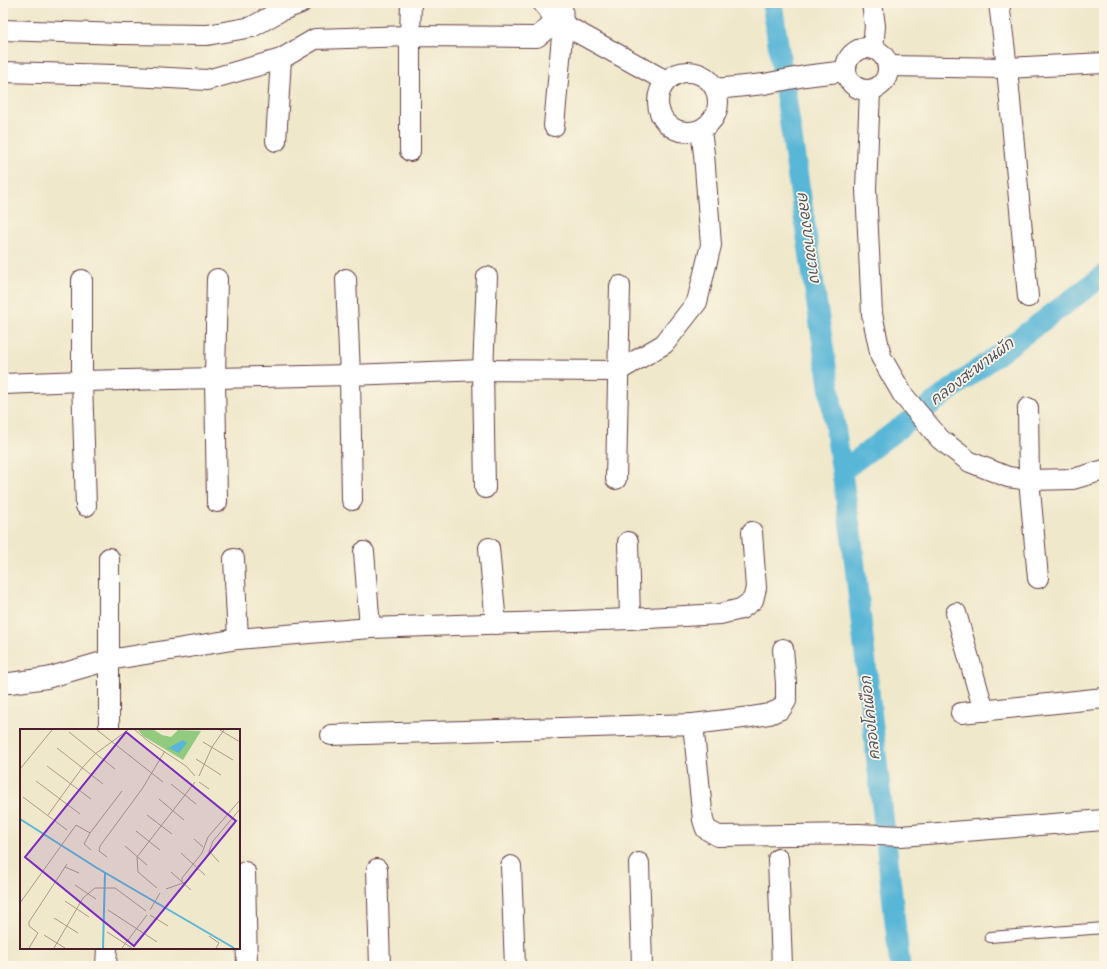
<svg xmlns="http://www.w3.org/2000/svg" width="1107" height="969" font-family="Dekko,'Playpen Sans Thai',sans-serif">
  <rect width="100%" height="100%" fill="#fcf5e5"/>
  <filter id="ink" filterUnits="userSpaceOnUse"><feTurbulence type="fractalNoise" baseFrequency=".025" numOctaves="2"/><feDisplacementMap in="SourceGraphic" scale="8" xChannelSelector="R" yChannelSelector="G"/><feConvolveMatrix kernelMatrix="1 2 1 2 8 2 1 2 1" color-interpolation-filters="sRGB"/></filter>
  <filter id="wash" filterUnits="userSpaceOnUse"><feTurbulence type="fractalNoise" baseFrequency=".012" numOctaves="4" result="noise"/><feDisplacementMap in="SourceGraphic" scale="16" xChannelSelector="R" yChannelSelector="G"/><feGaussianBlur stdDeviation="0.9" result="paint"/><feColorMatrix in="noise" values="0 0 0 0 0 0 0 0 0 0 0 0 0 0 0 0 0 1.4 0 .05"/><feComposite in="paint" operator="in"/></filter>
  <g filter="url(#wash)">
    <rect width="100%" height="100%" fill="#efe8cb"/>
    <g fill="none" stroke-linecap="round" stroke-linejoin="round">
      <g stroke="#59b6d7" stroke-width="21">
        <polyline points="772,3 852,540 900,966"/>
        <polyline points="842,471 1104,275"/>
      </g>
    </g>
  </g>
  <g filter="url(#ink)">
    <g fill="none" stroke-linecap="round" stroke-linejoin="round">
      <defs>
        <polyline id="lane" points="990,937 1104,928"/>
        <g id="street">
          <polyline points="543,3 557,21 666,81"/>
          <polyline points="872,3 875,26 873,48"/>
          <polyline points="999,3 1007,68 1028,297"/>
          <polyline points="3,30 122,34 207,35 252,27 280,11 301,3"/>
          <circle cx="867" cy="69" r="21"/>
          <polyline points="889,66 1007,68 1104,63"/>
          <circle cx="688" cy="102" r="30"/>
          <polyline points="3,72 114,75 207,80 281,59 315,39 410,36 537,37 557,21"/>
          <polyline points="716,89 764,84 805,76 846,71"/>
          <polyline points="870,90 866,189 872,314 881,357 903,395 940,439 970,462 1008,477 1029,480 1073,479 1104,470"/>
          <polyline points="554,126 563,25 562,3"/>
          <polyline points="276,141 281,59"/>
          <polyline points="410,151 410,36 411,3"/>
          <polyline points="217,279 215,378 217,502"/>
          <polyline points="346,279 350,375 352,500"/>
          <polyline points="82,280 82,381 86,506"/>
          <polyline points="3,384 82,381 350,375 483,370 618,371 664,344 697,302 711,245 704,154 701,130"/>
          <polyline points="1028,408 1029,480 1038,578"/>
          <polyline points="616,479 620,286"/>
          <polyline points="485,488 483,370 487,277"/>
          <polyline points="628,542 630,619"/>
          <polyline points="489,548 496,624"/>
          <polyline points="364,552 370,628"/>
          <polyline points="234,559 238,639"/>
          <polyline points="956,613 984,711"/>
          <polyline points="3,683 10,683 47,678 109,660 238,639 370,628 630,619 720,614 741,609 753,600 756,588 752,532"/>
          <polyline points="961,713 1104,698"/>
          <polyline points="693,724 751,717 769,714 781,709 786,701 786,683 783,649"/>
          <polyline points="109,730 109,558"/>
          <polyline points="331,735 693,724 703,820 706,829 718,836 858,834 901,836 1104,820"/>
          <polyline points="778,859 782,966"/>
          <polyline points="639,863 642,966"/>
          <polyline points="511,866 515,966"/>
          <polyline points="377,869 380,966"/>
          <polyline points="245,872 247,966"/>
          <polyline points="106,966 107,948"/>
        </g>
      </defs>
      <use href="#lane" stroke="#633d43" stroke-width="12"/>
      <use href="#street" stroke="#633d43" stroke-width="22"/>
      <use href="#lane" stroke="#fff" stroke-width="10"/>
      <use href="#street" stroke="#fff" stroke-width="20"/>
    </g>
  </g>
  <g text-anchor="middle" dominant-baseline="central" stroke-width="3.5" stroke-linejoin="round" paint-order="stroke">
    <g font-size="15" font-style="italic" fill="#4f5467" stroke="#fcf5e5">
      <text transform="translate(807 237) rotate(82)">คลองบางขวาง</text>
      <text transform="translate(973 373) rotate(-37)">คลองสะพานผัก</text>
      <text transform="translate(872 718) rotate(-96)">คลองโคเผือก</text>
    </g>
  </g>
  <g transform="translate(20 729)">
    <rect width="220" height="220" fill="#efe8cb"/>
    <path d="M118,1H134L142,6L151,8L158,1L181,2L163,31L123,7Z" fill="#93cb7e"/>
    <path d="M163,11L167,14L159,24L148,19Z" fill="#59b6d7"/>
    <path fill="none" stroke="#59b6d7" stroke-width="2" d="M0,90L77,139L214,219M83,219L85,144"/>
    <path fill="none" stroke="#ad988b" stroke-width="1" d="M77,1L143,53M115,1L128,12L166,37L175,47M200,1L220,13M49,3L95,40M183,13L213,31M37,19L83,55M176,30L201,46M27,37L71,70M0,40L32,1M179,47L192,18L204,1M16,52L60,85M179,53L189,60M151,55L176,75M3,68L47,101M139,70L164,91M28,86L62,39L75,25L108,1M127,86L152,105M116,102L140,121M70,104L64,115L71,121M174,110L183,118M105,117L127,136M189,122L199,133M161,124L185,146M87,128L79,122L80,117L122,60L145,22M45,138L59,144M151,143L171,161M162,153V149L182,124L188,108L220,71M55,156L76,170M137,159L118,143L117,128L175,53M146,160L166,153L187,128L193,112L220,80M45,172L69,188M0,174L56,96L70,104L102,62M88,181L137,213M130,181L140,164M130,186L148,197M34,189L58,204M87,203L112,219M24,206L45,219M189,207L199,214L196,219M9,219L18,204L9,197V193L47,135M34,219L63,169L75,159H95L126,182M102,219L127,186"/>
    <path fill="#7b2cbf" fill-opacity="0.15" stroke="#7b2cbf" stroke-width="2" d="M106,3L216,92L114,217L5,128Z"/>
    <rect width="220" height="220" fill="none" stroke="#4a1f2b" stroke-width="2"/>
  </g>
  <rect width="1107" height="969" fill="none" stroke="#fcf5e5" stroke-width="16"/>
</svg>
